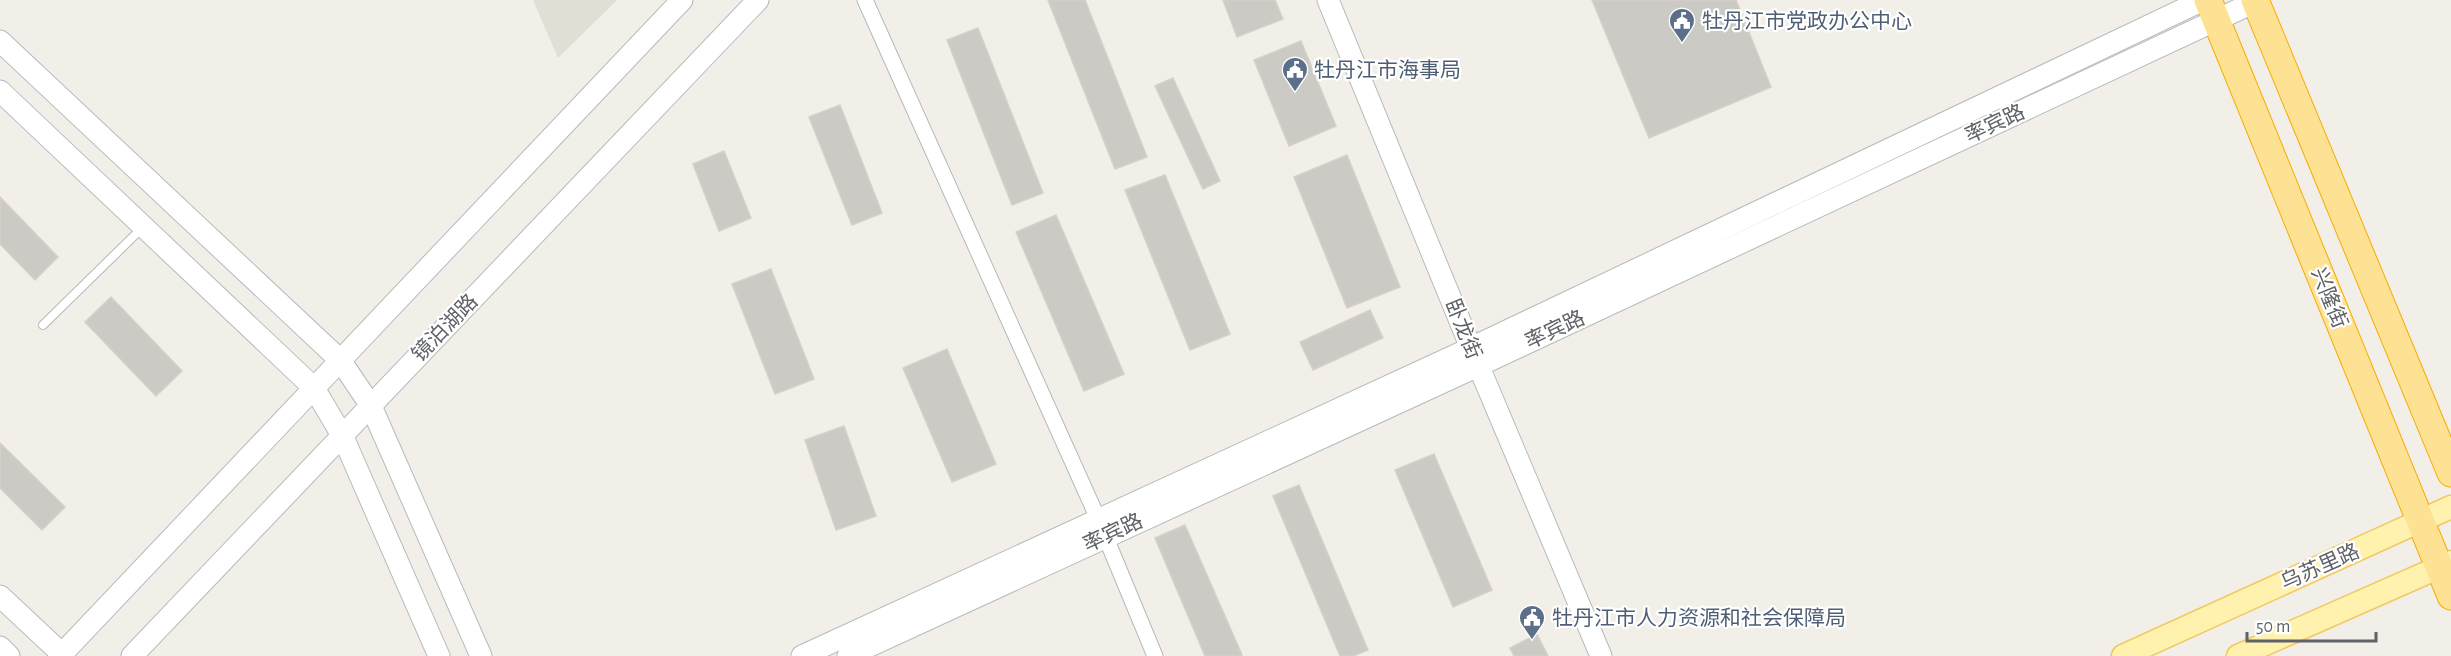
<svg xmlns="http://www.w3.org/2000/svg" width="2451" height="656" font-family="'Alegreya Sans','Noto Sans SC',sans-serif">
  <rect width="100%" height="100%" fill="#f1efe8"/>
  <polygon fill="#e1ded6" points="533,0 617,0 558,58"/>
  <g fill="#cccac5" stroke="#d6d1c6" stroke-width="1.5">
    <polygon points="1048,0 1085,0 1147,157 1115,169"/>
    <polygon points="1223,0 1275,0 1283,19 1237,37"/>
    <polygon points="1592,0 1736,0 1771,87 1649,138"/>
    <polygon points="978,28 1043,193 1012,205 947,40"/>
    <polygon points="1301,41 1336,126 1289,146 1254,60"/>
    <polygon points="1173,78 1220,181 1203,189 1155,86"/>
    <polygon points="840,105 882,213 852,225 809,117"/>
    <polygon points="724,151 751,218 719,231 693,164"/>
    <polygon points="1347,155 1400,287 1347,308 1294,177"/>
    <polygon points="1165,175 1230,334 1190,350 1125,190"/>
    <polygon points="0,197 58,257 35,280 0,244"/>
    <polygon points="1056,215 1124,374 1084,391 1016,232"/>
    <polygon points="771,269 814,379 775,394 732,284"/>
    <polygon points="111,297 182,371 156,396 85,322"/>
    <polygon points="1370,310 1383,338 1313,370 1300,342"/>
    <polygon points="947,349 996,464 952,482 903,368"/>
    <polygon points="844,426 876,516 836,530 805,440"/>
    <polygon points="0,443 65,507 42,530 0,488"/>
    <polygon points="1434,454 1492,590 1453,607 1395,470"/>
    <polygon points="1299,485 1368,650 1353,656 1340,656 1273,496"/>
    <polygon points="1185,525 1242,655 1240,656 1205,656 1155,538"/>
    <polygon points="1537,634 1548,656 1514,656 1510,648"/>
  </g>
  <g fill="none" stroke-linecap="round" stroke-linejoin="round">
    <defs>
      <polyline id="lane" points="43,325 142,228"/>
      <polyline id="street" points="865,0 1099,521 1155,656"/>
      <g id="secondary">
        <polyline points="1328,0 1471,348 1601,656"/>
        <polyline points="0,41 340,360 371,406 481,656"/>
        <polyline points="0,91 314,388 343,437 439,656"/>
        <polyline points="0,596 64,656"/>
        <polyline points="0,647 9,656"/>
        <polyline points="60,656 682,0"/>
        <polyline points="132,656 758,0"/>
        <polyline points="802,656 1471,348 2203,0"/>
        <polyline points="848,656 1478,366 2259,0"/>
      </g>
      <g id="primary">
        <polyline points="2123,656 2451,507"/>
        <polyline points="2238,656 2451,562"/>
      </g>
      <g id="highway">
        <polyline points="2208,0 2451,596"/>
        <polyline points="2255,0 2451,473"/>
      </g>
    </defs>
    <use href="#lane" stroke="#b5b8bc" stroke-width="10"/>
    <use href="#street" stroke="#b5b8bc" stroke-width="17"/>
    <use href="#secondary" stroke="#b6babf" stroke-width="23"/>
    <use href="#primary" stroke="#f2c960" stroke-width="25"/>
    <use href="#highway" stroke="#f9ab00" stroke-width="29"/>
    <use href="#lane" stroke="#fff" stroke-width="8"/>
    <use href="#street" stroke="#fff" stroke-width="15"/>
    <use href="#secondary" stroke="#fff" stroke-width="21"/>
    <use href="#primary" stroke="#fff2af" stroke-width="22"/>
    <use href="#highway" stroke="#fde293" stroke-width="27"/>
  </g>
  <defs>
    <symbol id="civic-pin" viewBox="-11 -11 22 30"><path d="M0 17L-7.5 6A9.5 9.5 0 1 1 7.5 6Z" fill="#5c6f8a" stroke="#fff"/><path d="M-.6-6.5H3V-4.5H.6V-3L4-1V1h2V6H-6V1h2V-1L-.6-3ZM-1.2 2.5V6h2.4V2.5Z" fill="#fff"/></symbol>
  </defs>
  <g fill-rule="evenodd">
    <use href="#civic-pin" x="1667" y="6" width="30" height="40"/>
    <use href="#civic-pin" x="1280" y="55" width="30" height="40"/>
    <use href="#civic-pin" x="1517" y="603" width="30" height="40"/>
  </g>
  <g text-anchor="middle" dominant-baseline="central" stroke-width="4.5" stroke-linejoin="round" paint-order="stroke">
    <g font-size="21" fill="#4e5e75" stroke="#fff" text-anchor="start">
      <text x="1702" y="21">牡丹江市党政办公中心</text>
      <text x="1314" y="70">牡丹江市海事局</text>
      <text x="1552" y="618">牡丹江市人力资源和社会保障局</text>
    </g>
    <g font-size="21" fill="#5f6368" stroke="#fff">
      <text transform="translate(1995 124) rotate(-25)">率宾路</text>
      <text transform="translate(2329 298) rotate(68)">兴隆街</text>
      <text transform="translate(445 328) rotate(-46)">镜泊湖路</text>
      <text transform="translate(1463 329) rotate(68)">卧龙街</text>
      <text transform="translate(1555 330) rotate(-25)">率宾路</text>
      <text transform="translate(1113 533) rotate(-25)">率宾路</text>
      <text transform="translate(2320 567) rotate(-24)">乌苏里路</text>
    </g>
  </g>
  <path d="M2247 632v9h129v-9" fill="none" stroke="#5f6368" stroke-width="3"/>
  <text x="2256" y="632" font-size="18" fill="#5f6368" stroke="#ffffff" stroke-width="4.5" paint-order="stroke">50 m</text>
</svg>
